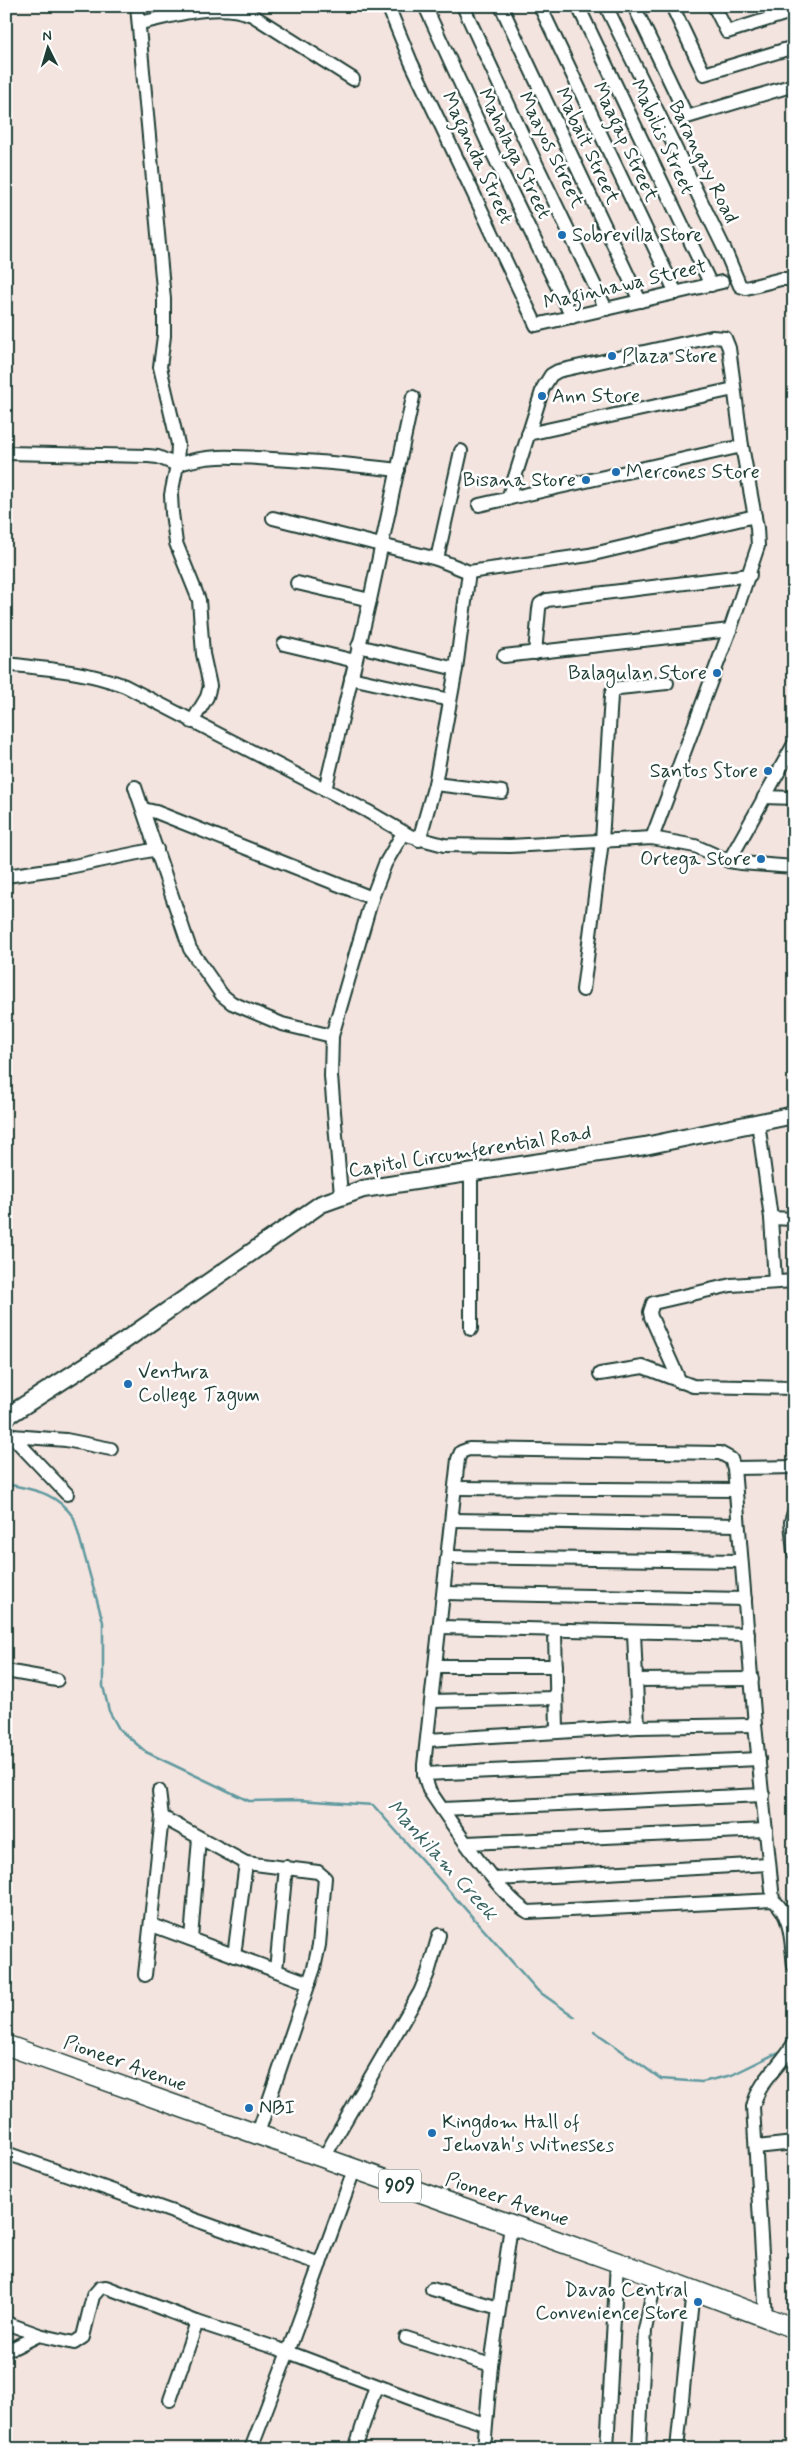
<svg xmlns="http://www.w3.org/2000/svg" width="800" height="2455" font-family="Mynerve,sans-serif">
  <rect width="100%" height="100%" fill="#f4e4df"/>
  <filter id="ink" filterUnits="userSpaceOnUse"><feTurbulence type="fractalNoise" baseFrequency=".02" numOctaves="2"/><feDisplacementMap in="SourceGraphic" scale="10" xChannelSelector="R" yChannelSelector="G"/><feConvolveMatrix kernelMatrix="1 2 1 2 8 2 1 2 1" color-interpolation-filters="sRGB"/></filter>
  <g filter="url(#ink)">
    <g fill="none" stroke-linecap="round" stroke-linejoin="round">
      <g stroke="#5f999f" stroke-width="2.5">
        <path d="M6,1484C35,1490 56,1492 74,1518L103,1622V1686L109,1711L119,1729L146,1752L249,1801L298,1800L373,1805L538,1991L575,2017"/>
        <polyline points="594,2031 661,2079 702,2082 732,2075 783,2050"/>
      </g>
      <defs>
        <g id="minor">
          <polyline points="137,6 164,299 164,336 160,367 178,444 177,465 171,495 172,513 176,543 199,600 203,654 210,686 207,697 192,722"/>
          <polyline points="388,6 411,62 536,325 722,282"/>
          <polyline points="425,6 491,150 572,317"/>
          <polyline points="463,6 522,134 606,309"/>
          <polyline points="501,6 640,301"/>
          <polyline points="540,6 676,293"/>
          <polyline points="578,6 711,285"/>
          <polyline points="606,6 724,248 740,286 746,288 781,279 794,279"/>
          <polyline points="634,6 687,117 794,85"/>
          <polyline points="672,6 704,74 794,47"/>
          <polyline points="714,6 727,32 794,11"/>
          <path d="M139,23C174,16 218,1 252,15L353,79"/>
          <polyline points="528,434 734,389"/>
          <path d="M6,453L148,456L158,457L177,465C208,453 240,457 272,459C314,461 356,465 398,470"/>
          <polyline points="508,499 543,388 551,375 558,371 712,337 725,338 729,348 742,446 757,528 758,546 730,630 652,838"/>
          <polyline points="479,505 742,446"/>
          <polyline points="273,518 437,559 469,572 589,555 755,516"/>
          <polyline points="437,559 461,451"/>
          <polyline points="297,583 370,600"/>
          <polyline points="284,644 355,661"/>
          <polyline points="358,646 456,669"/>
          <polyline points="535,653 539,609 540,604 547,600 750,575"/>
          <polyline points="504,656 730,630"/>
          <path d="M6,664C46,669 87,671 125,686L367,811L410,836L444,845L510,846L652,838L695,846L729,861L741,863L794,867"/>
          <polyline points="351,678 450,700"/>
          <polyline points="435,784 502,792"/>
          <polyline points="135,787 190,949 222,995 232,1003 282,1024 332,1036"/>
          <polyline points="325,790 370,600 413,397"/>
          <polyline points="764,797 794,798"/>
          <polyline points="143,809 156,812 372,898"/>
          <polyline points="419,840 435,784 456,669 469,572"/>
          <polyline points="729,861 794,744"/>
          <polyline points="6,876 69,867 157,849"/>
          <polyline points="583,990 602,841 611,696 612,692 619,688 667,683"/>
          <polyline points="758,1122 771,1218 775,1281"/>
          <polyline points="341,1195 331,1076 332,1036 372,898 385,864 403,833"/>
          <polyline points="771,1218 794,1219"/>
          <polyline points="471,1329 471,1173"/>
          <polyline points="600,1374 643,1367 693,1386 794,1388"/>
          <polyline points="680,1382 651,1317 650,1312 653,1303 731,1285 794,1281"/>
          <polyline points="10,1434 67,1494"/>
          <polyline points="12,1436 66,1440 111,1449"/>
          <polyline points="734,1468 794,1467"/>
          <polyline points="456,1488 735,1490"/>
          <polyline points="794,1512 791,1522 794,1553"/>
          <polyline points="452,1520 738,1525"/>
          <polyline points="448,1557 741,1561"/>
          <polyline points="444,1593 745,1599"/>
          <polyline points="441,1627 748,1634"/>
          <polyline points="555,1631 557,1731"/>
          <polyline points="634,1632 638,1727"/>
          <polyline points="436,1666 556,1666"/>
          <polyline points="6,1671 57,1680"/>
          <polyline points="636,1680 752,1679"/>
          <polyline points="432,1701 556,1698"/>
          <polyline points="428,1740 638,1727 755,1725"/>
          <polyline points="424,1774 759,1759"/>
          <polyline points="442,1809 763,1795"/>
          <polyline points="162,1817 246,1863 318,1872 325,1878 319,1945 314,1968 257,2136"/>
          <polyline points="467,1843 766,1830"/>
          <polyline points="495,1879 769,1864"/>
          <path d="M773,1900L755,1725L734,1468L731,1459L720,1453L469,1449L461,1452L458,1459L424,1765V1774L429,1790C450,1821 498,1894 528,1912L773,1900C792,1915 791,1942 794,1966"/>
          <polyline points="152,1925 309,1983"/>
          <polyline points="191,1939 199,1838"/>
          <polyline points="234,1956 246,1863"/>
          <polyline points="276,1970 286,1867"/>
          <polyline points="145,1975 162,1817 159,1791"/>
          <polyline points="756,2147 794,2143"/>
          <polyline points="6,2153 320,2264"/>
          <polyline points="323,2159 420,1992 428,1973 439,1935"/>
          <polyline points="432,2289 499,2308"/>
          <path d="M766,2318L753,2107C759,2080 781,2066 794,2043"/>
          <polyline points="6,2323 39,2335 74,2343 83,2337 93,2296 100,2288 106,2287 197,2322 288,2352 436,2408 485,2424"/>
          <polyline points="406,2338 491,2365"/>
          <polyline points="6,2349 15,2347 39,2335"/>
          <polyline points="170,2400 197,2322"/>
          <polyline points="251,2449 288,2352 354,2170"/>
          <polyline points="355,2449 376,2386"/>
          <polyline points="484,2449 491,2365 511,2226"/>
          <polyline points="607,2449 617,2262"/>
          <polyline points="639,2449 645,2330 656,2276"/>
          <polyline points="677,2449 693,2290"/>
        </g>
        <polyline id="major" points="6,1417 121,1343 321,1204 363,1189 645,1146 794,1115"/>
        <polyline id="highway" points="6,2045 656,2276 794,2328"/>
      </defs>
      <use href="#minor" stroke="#1f3d34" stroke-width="16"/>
      <use href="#major" stroke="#1f3d34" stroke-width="20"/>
      <use href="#highway" stroke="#1f3d34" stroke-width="22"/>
      <use href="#minor" stroke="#fff" stroke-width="12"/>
      <use href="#major" stroke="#fff" stroke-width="16"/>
      <use href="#highway" stroke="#fff" stroke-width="19"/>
    </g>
  </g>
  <g fill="#1f6fb2" stroke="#fff" stroke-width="2">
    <circle cx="562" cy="235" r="5"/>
    <circle cx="612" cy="356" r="5"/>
    <circle cx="542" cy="396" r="5"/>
    <circle cx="616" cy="472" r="5"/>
    <circle cx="586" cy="480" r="5"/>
    <circle cx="717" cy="673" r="5"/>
    <circle cx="768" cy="771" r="5"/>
    <circle cx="761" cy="859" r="5"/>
    <circle cx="128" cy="1384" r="5"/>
    <circle cx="249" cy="2108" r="5"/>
    <circle cx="432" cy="2133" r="5"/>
    <circle cx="698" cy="2302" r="5"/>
  </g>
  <g text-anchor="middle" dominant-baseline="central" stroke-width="5" stroke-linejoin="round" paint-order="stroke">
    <rect fill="#fff" stroke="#627771" stroke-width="1" x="379" y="2169.5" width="42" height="33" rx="4"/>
    <g font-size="19" font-weight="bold" fill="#1f3d34">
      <text x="400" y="2186">909</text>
    </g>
    <g font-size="20" fill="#1f3d34" stroke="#fff">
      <text transform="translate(662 137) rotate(65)">Mabilis Street</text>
      <text transform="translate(625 142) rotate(65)">Maagap Street</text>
      <text transform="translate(587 146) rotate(65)">Mabait Street</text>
      <text transform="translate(551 150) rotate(64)">Maayos Street</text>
      <text transform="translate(514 154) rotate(64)">Mahalaga Street</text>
      <text transform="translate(477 158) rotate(65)">Maganda Street</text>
      <text transform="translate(703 162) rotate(64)">Barangay Road</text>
      <text transform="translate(625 285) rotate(-13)">Maginhawa Street</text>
      <text transform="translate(470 1152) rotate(-9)">Capitol Circumferential Road</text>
      <text transform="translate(125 2064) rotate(20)">Pioneer Avenue</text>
      <text transform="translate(507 2200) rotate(19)">Pioneer Avenue</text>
    </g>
    <g font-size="20" fill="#1f3d34" stroke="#fff" text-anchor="start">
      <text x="572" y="235">Sobrevilla Store</text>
      <text x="622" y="356">Plaza Store</text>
      <text x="552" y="396">Ann Store</text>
      <text x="626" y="472">Mercones Store</text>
      <text x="576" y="480" text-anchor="end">Bisana Store</text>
      <text x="707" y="673" text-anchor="end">Balagulan Store</text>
      <text x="758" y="771" text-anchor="end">Santos Store</text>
      <text x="751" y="859" text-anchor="end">Ortega Store</text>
      <text x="138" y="1372">Ventura<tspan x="138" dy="23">College Tagum</tspan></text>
      <text x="259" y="2108">NBI</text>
      <text x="442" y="2122">Kingdom Hall of<tspan x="442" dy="23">Jehovah's Witnesses</tspan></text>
      <text x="688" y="2290" text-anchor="end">Davao Central<tspan x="688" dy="23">Convenience Store</tspan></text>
    </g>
    <g font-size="21" font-style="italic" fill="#3a6461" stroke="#fff">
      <text transform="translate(442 1860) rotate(48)">Mankilam Creek</text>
    </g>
  </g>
  <rect width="800" height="2455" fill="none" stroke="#fff" stroke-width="25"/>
  <rect x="12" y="12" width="775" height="2430" fill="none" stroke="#1f3d34" stroke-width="2" filter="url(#ink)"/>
  <g transform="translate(48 48) rotate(355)" stroke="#ffffff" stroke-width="4" paint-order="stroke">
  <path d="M0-4L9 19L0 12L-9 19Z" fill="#1f3d34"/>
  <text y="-8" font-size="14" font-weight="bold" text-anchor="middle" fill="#1f3d34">N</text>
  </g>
</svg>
